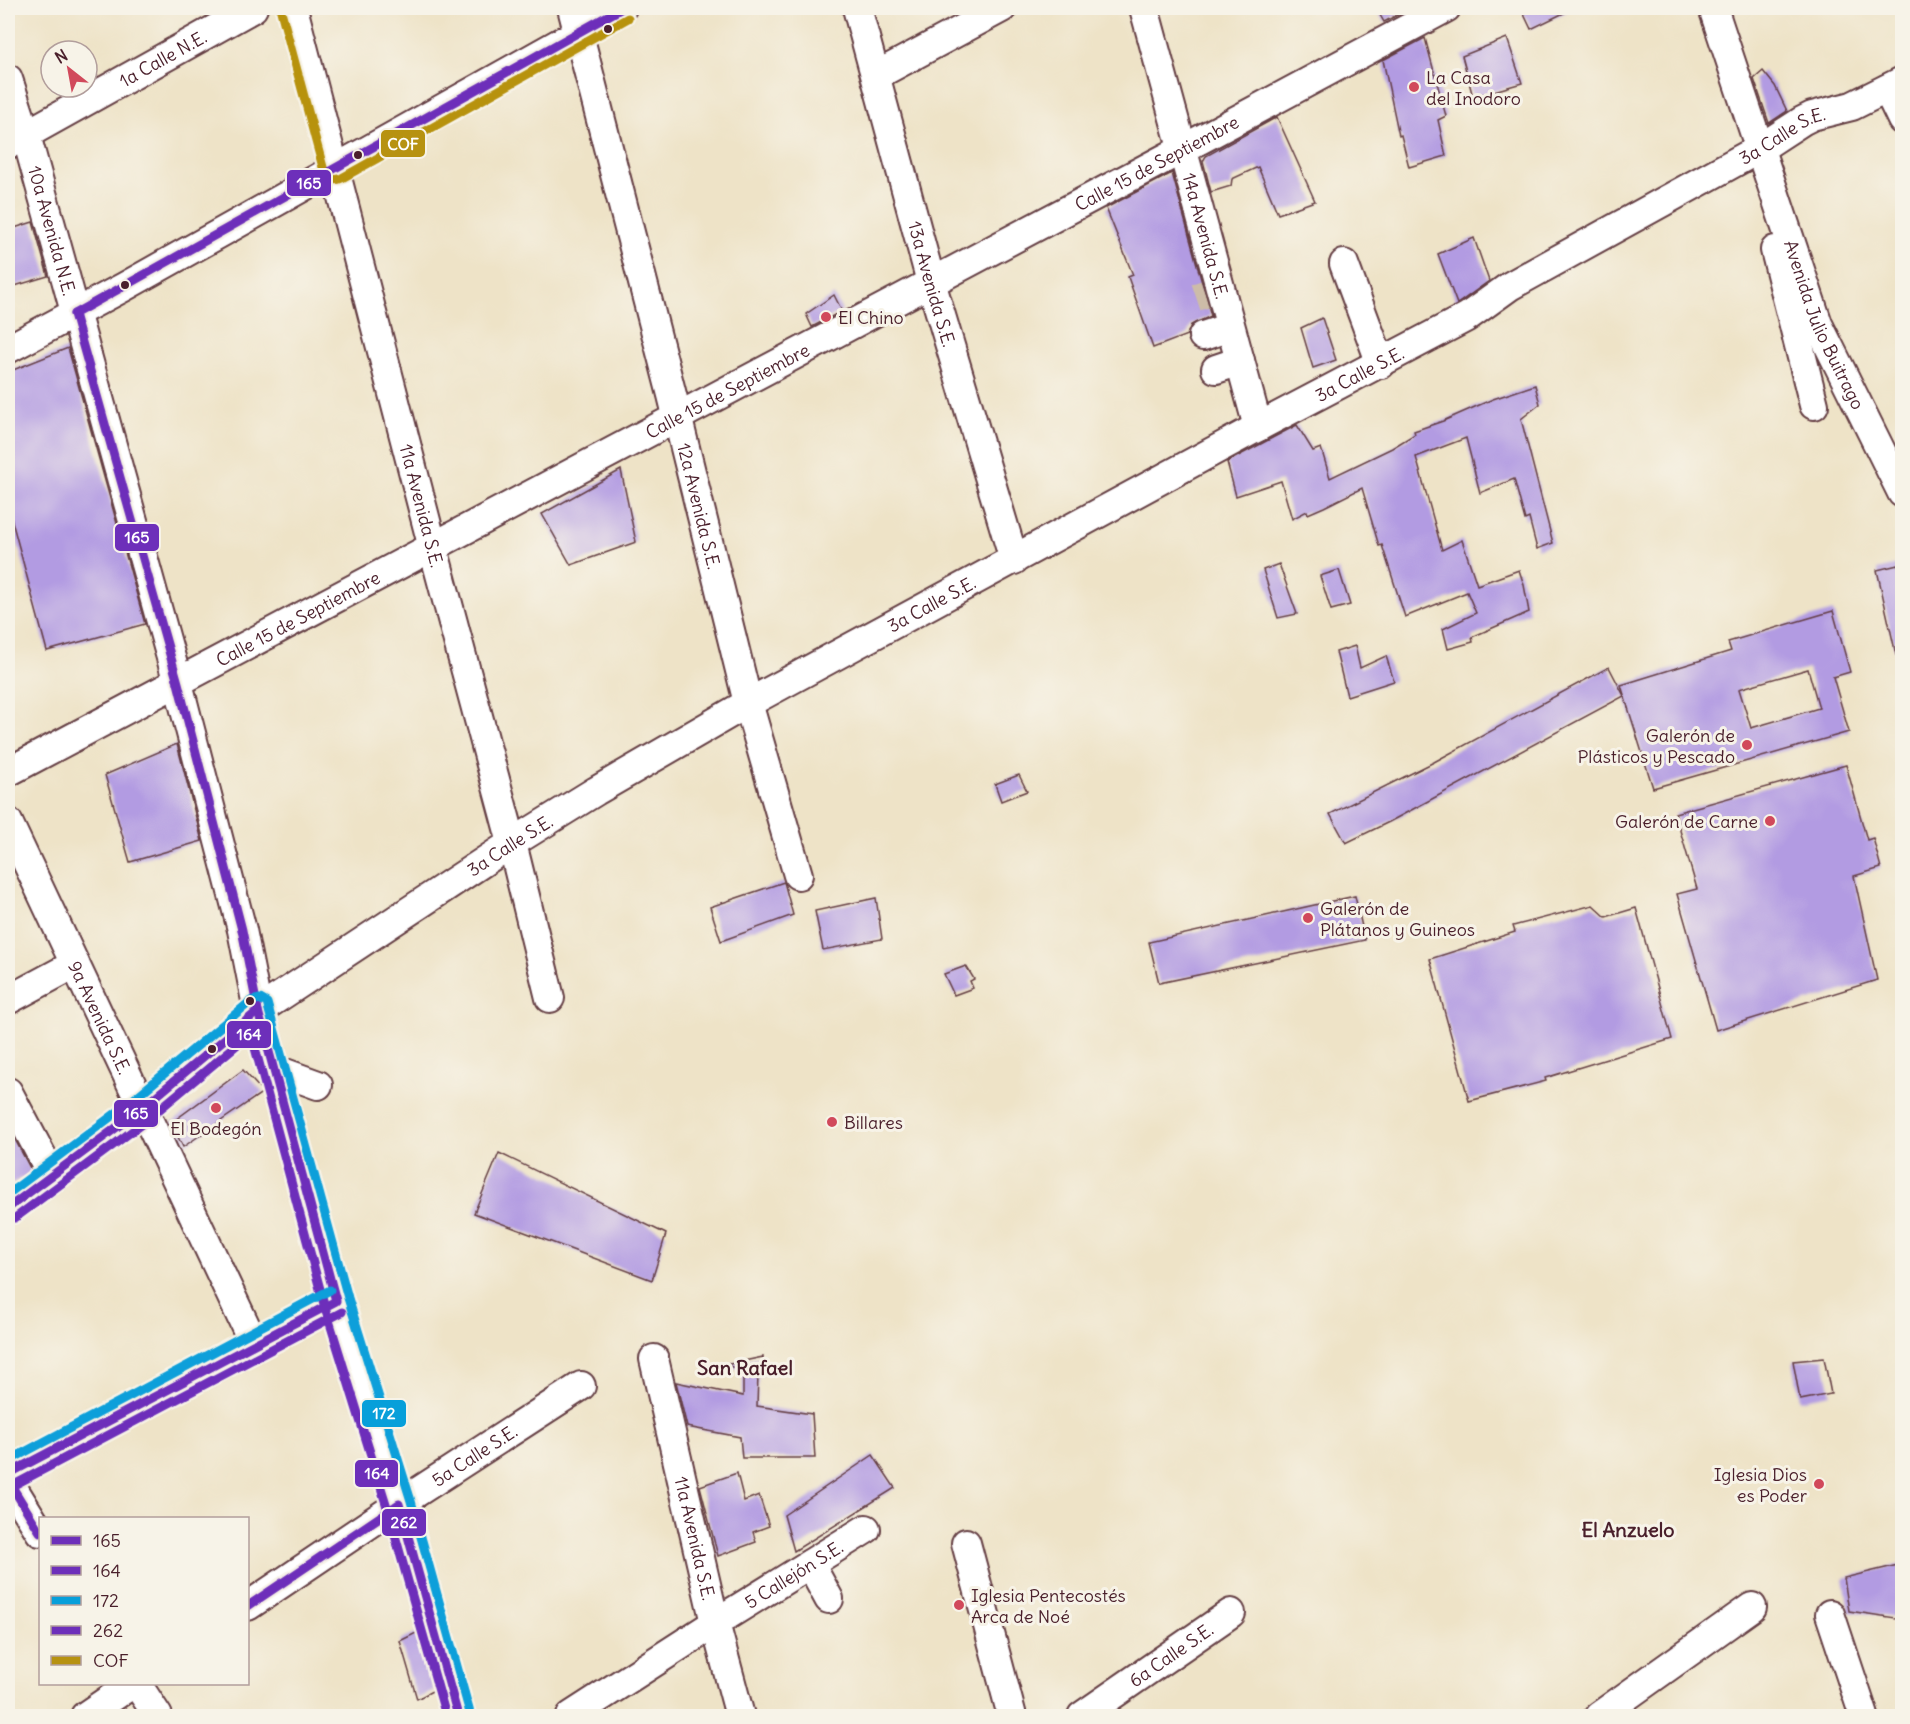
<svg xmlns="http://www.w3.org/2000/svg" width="1910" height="1724" font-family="Delius,sans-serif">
  <rect width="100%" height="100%" fill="#f7f3e8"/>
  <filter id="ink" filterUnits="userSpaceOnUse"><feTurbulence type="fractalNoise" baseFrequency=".0167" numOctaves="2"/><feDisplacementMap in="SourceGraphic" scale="12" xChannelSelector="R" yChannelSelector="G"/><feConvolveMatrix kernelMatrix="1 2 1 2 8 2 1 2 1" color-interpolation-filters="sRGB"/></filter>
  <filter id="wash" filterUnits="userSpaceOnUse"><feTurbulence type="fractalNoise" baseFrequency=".008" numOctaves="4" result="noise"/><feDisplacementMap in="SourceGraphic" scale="24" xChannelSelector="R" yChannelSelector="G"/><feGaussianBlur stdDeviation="1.35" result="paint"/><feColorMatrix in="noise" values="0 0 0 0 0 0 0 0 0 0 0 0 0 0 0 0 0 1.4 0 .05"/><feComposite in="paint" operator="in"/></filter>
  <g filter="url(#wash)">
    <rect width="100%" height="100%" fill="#eee3c7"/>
    <g id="blocks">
      <g fill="#b29be2" fill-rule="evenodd">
        <polygon points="1376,8 1407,8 1401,13 1384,22"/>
        <polygon points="1521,8 1574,8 1531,29"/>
        <polygon points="1425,38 1446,116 1438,120 1446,156 1409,167 1401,135 1399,136 1383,60"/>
        <polygon points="1507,38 1522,83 1473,97 1462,56"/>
        <polygon points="1763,71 1775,86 1787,111 1769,123 1754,79"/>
        <polygon points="1277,117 1315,201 1278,214 1258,167 1232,179 1231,186 1211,192 1203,161 1206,156"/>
        <polygon points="1172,173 1211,316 1191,325 1187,335 1153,348 1128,277 1133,275 1106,208"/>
        <polygon points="33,222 48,276 8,288 8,230"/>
        <polygon points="1474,238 1489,281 1457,304 1438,254"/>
        <polygon points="834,295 842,311 812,327 806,314"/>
        <polygon points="1322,318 1336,360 1313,368 1301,328"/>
        <polygon points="68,348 145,624 47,651 9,510 8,510 8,372"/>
        <polygon points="1535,385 1540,404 1521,419 1553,543 1537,549 1529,518 1525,520 1514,479 1480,493 1466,438 1416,457 1442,550 1462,540 1477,585 1519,570 1524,585 1529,612 1472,637 1473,642 1448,649 1443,629 1476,613 1467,592 1405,617 1382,545 1379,546 1362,488 1324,507 1308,514 1307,511 1292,519 1281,481 1236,496 1227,462 1297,425 1313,451 1321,448 1330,478 1392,448 1415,434 1414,431 1443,421 1493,399"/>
        <polygon points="621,470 636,542 571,565 542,514"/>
        <polygon points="1279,564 1297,614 1278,618 1263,570"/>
        <polygon points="1902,564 1902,654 1896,655 1877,570"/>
        <polygon points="1339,570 1350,605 1331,610 1320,576"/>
        <path d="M1833,611L1850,672L1833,677L1849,732L1653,788L1621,685L1731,651L1728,642ZM1808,669L1819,708L1751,728L1739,689Z"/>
        <polygon points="1355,646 1360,668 1386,656 1394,681 1347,696 1336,652"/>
        <polygon points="1609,667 1624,696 1389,822 1346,843 1330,814 1434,762"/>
        <polygon points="177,744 202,841 130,862 105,775"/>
        <polygon points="1846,765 1867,840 1873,838 1881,868 1854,876 1877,980 1716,1030 1677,894 1697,889 1675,813"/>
        <polygon points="1019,775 1027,791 1001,801 995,784"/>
        <polygon points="784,882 793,915 721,941 710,907"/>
        <polygon points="1355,896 1365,940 1159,983 1149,942"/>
        <polygon points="876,898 882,939 823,950 815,911"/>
        <polygon points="1593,905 1606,917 1636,908 1672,1039 1545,1078 1546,1081 1469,1101 1430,959 1515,932 1513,926"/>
        <polygon points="966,966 974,979 970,981 973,988 954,995 944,974"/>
        <polygon points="243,1070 263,1092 183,1147 171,1123"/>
        <polygon points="8,1126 32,1172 8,1186"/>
        <polygon points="499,1153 666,1234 652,1280 474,1213"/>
        <polygon points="763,1357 763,1376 758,1374 757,1406 812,1414 815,1458 742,1458 740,1437 687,1427 676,1382 743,1396 743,1370 725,1365"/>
        <polygon points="1824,1358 1831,1394 1800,1400 1793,1361"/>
        <polygon points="873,1455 895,1488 794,1551 784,1515"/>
        <polygon points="737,1473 744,1501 759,1495 769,1526 753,1532 756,1542 718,1556 700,1486"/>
        <polygon points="1902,1564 1902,1619 1849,1611 1844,1578"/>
        <polygon points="418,1632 434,1690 417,1699 400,1641"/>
      </g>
    </g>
  </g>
  <g filter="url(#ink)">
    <use href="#blocks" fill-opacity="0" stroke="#633c42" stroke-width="1.5"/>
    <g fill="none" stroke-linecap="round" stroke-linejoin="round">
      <polyline stroke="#cdbca8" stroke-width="28" stroke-dasharray="28 14" stroke-linecap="butt" points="1196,297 1205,294"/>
      <defs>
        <g id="minor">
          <path id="s1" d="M293,8L433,548L512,843L550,998"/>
          <path id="s2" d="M572,8L672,395L748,703L798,875"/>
          <path id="s3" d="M857,8L931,282L1014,560"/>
          <path id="s4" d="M1144,8L1258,427"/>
          <path id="s5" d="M1713,8L1818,324L1902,493"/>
          <polyline points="877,75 1002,8"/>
          <path id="s6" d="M8,79L24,128L178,683L242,930L258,1011L336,1301L399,1504L458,1716"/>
          <polyline points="1887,89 1902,120"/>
          <path id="s7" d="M9,144L253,8"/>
          <polyline points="1775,250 1814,405"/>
          <polyline points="1344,264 1381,364"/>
          <polyline points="1203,336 1230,327"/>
          <polyline points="8,349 124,287 622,8"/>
          <polyline points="1216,369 1240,361"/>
          <path id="s8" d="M8,772L1181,150L1446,8"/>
          <path id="s9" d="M8,822L254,1344"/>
          <polyline points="8,1000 75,964"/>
          <polyline points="274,1069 318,1085"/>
          <polyline points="8,1092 53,1177"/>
          <path id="s10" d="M8,1208L53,1177L213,1051L258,1011L512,843L596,791L748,703L1258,427L1467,317L1510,286L1759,149L1802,121L1812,116L1852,106L1902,81"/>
          <path id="s11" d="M654,1359L715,1623L740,1716"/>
          <polyline points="8,1474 336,1301"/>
          <polyline points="8,1480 40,1532"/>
          <polyline points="966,1543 1012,1716"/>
          <polyline points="810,1564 829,1599"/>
          <path id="s12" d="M248,1606L399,1504L581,1386"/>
          <polyline points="1830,1614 1864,1716"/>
          <polyline points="137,1684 158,1716"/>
          <polyline points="85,1716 132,1684"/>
          <path id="s13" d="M571,1716L715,1623L866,1529"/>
          <path id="s14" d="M1082,1716L1231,1613"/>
          <polyline points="1599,1716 1752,1607"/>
        </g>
      </defs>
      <use href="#minor" stroke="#633c42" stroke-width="32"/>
      <use href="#minor" stroke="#fff" stroke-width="28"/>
      <defs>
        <g id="bus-1">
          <polyline points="74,314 622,8"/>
          <polyline points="8,1208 136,1113 258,1011"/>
          <polyline points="8,1474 336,1301 258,1011 242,930 178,683 74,314"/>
        </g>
        <g id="bus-2">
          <polyline points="15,1218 143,1123 251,1033 324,1304 387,1507 446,1716"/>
          <polyline points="14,1485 342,1312"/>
        </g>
        <g id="bus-3">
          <polyline points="8,1194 128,1104 251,1001 260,999 267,1003 348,1298 411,1501 470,1713"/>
          <polyline points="8,1461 330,1290"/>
        </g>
        <g id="bus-4">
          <polyline points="8,1480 40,1532"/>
          <polyline points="248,1606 399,1504 458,1716"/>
        </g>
        <path id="bus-5" d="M281,11L324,171C328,179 334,182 342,178L628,18"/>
      </defs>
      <use href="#bus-1" stroke="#f7f3e8" stroke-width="14"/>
      <use href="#bus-2" stroke="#f7f3e8" stroke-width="14"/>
      <use href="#bus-3" stroke="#f7f3e8" stroke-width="14"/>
      <use href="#bus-4" stroke="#f7f3e8" stroke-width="14"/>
      <use href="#bus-5" stroke="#f7f3e8" stroke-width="14"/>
      <use href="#bus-1" stroke="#6d2fba" stroke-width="9"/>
      <use href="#bus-2" stroke="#6d2fba" stroke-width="9"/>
      <use href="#bus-3" stroke="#079fda" stroke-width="9"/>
      <use href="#bus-4" stroke="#6d2fba" stroke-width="9"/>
      <use href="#bus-5" stroke="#b79211" stroke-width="9"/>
    </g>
  </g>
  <g fill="#4a1f2b" stroke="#f7f3e8" stroke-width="2">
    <circle cx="608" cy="29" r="5"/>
    <circle cx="358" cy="155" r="5"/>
    <circle cx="125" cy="285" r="5"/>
    <circle cx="250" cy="1001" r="5"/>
    <circle cx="212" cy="1049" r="5"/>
  </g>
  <g fill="#d1495b" stroke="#f7f3e8" stroke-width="2">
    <circle cx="1414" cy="87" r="6"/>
    <circle cx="826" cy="317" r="6"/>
    <circle cx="1747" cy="745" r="6"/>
    <circle cx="1770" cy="821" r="6"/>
    <circle cx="1308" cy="918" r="6"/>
    <circle cx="216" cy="1108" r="6"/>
    <circle cx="832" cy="1122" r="6"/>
    <circle cx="1819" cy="1484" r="6"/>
    <circle cx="959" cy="1605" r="6"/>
  </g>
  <g text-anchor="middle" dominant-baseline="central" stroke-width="6" stroke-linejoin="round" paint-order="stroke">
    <g font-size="18" fill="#4a1f2b" stroke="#f7f3e8">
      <text stroke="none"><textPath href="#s7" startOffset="176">1a Calle N.E.</textPath></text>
      <text stroke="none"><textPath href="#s10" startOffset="2078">3a Calle S.E.</textPath></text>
      <text stroke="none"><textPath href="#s8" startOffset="1300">Calle 15 de Septiembre</textPath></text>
      <text stroke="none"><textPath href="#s6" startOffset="158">10a Avenida N.E.</textPath></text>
      <text stroke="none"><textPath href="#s4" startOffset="236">14a Avenida S.E.</textPath></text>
      <text stroke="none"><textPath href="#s3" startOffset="286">13a Avenida S.E.</textPath></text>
      <text stroke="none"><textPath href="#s5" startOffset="336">Avenida Julio Buitrago</textPath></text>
      <text stroke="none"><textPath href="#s10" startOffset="1592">3a Calle S.E.</textPath></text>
      <text stroke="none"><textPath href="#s8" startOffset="814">Calle 15 de Septiembre</textPath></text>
      <text stroke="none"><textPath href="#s1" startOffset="514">11a Avenida S.E.</textPath></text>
      <text stroke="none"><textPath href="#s2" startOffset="514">12a Avenida S.E.</textPath></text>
      <text stroke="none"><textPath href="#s10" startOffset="1106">3a Calle S.E.</textPath></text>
      <text stroke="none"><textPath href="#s8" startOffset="328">Calle 15 de Septiembre</textPath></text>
      <text stroke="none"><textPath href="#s10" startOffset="620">3a Calle S.E.</textPath></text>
      <text stroke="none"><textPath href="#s9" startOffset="216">9a Avenida S.E.</textPath></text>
      <text stroke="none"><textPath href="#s12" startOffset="272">5a Calle S.E.</textPath></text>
      <text stroke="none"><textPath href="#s11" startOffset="184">11a Avenida S.E.</textPath></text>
      <text stroke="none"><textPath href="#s13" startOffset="264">5 Callejón S.E.</textPath></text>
      <text stroke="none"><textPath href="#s14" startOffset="108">6a Calle S.E.</textPath></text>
    </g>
    <g font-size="18" fill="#4a1f2b" stroke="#f7f3e8" text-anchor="start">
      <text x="1426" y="77">La Casa<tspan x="1426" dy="21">del Inodoro</tspan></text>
      <text x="838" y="317">El Chino</text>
      <text x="1735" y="735" text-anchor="end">Galerón de<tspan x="1735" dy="21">Plásticos y Pescado</tspan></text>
      <text x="1758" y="821" text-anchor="end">Galerón de Carne</text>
      <text x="1320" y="908">Galerón de<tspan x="1320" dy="21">Plátanos y Guineos</tspan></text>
      <text x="844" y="1122">Billares</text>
      <text x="216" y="1128" text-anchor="middle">El Bodegón</text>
      <text x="1807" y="1474" text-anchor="end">Iglesia Dios<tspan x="1807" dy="21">es Poder</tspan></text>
      <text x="971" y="1595">Iglesia Pentecostés<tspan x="971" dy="21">Arca de Noé</tspan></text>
    </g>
    <g font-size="20" font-weight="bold" fill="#4a1f2b" stroke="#f7f3e8">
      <text x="745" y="1367">San Rafael</text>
      <text x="1628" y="1529">El Anzuelo</text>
    </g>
  </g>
  <g stroke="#f7f3e8" stroke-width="2">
    <rect x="380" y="129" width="46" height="29" rx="6" fill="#b79211"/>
    <rect x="286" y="169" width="46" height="28" rx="6" fill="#6d2fba"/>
    <rect x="114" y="523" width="46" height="29" rx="6" fill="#6d2fba"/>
    <rect x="226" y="1020" width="46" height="29" rx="6" fill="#6d2fba"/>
    <rect x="113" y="1099" width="46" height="29" rx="6" fill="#6d2fba"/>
    <rect x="361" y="1399" width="46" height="29" rx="6" fill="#079fda"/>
    <rect x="354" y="1459" width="45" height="29" rx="6" fill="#6d2fba"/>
    <rect x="381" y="1508" width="46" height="29" rx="6" fill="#6d2fba"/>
  </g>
  <g font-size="16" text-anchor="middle" font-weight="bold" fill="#fff">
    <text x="403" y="150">COF</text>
    <text x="309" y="189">165</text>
    <text x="137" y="543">165</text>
    <text x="249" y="1040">164</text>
    <text x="136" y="1119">165</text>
    <text x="384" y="1419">172</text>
    <text x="377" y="1479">164</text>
    <text x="404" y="1528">262</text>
  </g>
  <rect width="1910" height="1724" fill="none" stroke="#f7f3e8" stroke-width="30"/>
  <rect x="39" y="1517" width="210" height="168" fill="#f7f3e8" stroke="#b29e9c" stroke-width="1.5"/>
  <rect x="51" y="1536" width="30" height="9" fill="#6d2fba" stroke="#b29e9c" stroke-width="1.5"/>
  <text x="93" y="1547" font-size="18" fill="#4a1f2b">165</text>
  <rect x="51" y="1566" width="30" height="9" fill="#6d2fba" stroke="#b29e9c" stroke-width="1.5"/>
  <text x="93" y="1577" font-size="18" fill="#4a1f2b">164</text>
  <rect x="51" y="1596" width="30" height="9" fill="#079fda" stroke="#b29e9c" stroke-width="1.5"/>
  <text x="93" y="1607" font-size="18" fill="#4a1f2b">172</text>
  <rect x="51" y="1626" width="30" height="9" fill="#6d2fba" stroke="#b29e9c" stroke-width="1.5"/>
  <text x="93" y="1637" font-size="18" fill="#4a1f2b">262</text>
  <rect x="51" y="1656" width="30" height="9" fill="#b79211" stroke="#b29e9c" stroke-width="1.5"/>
  <text x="93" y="1667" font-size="18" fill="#4a1f2b">COF</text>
  <g transform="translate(69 69) rotate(329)"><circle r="28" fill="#f7f3e8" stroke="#b29e9c" stroke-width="1.5"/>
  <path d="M0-4.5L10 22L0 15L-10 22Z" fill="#d1495b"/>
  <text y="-9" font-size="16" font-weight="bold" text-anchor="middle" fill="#4a1f2b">N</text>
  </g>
</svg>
